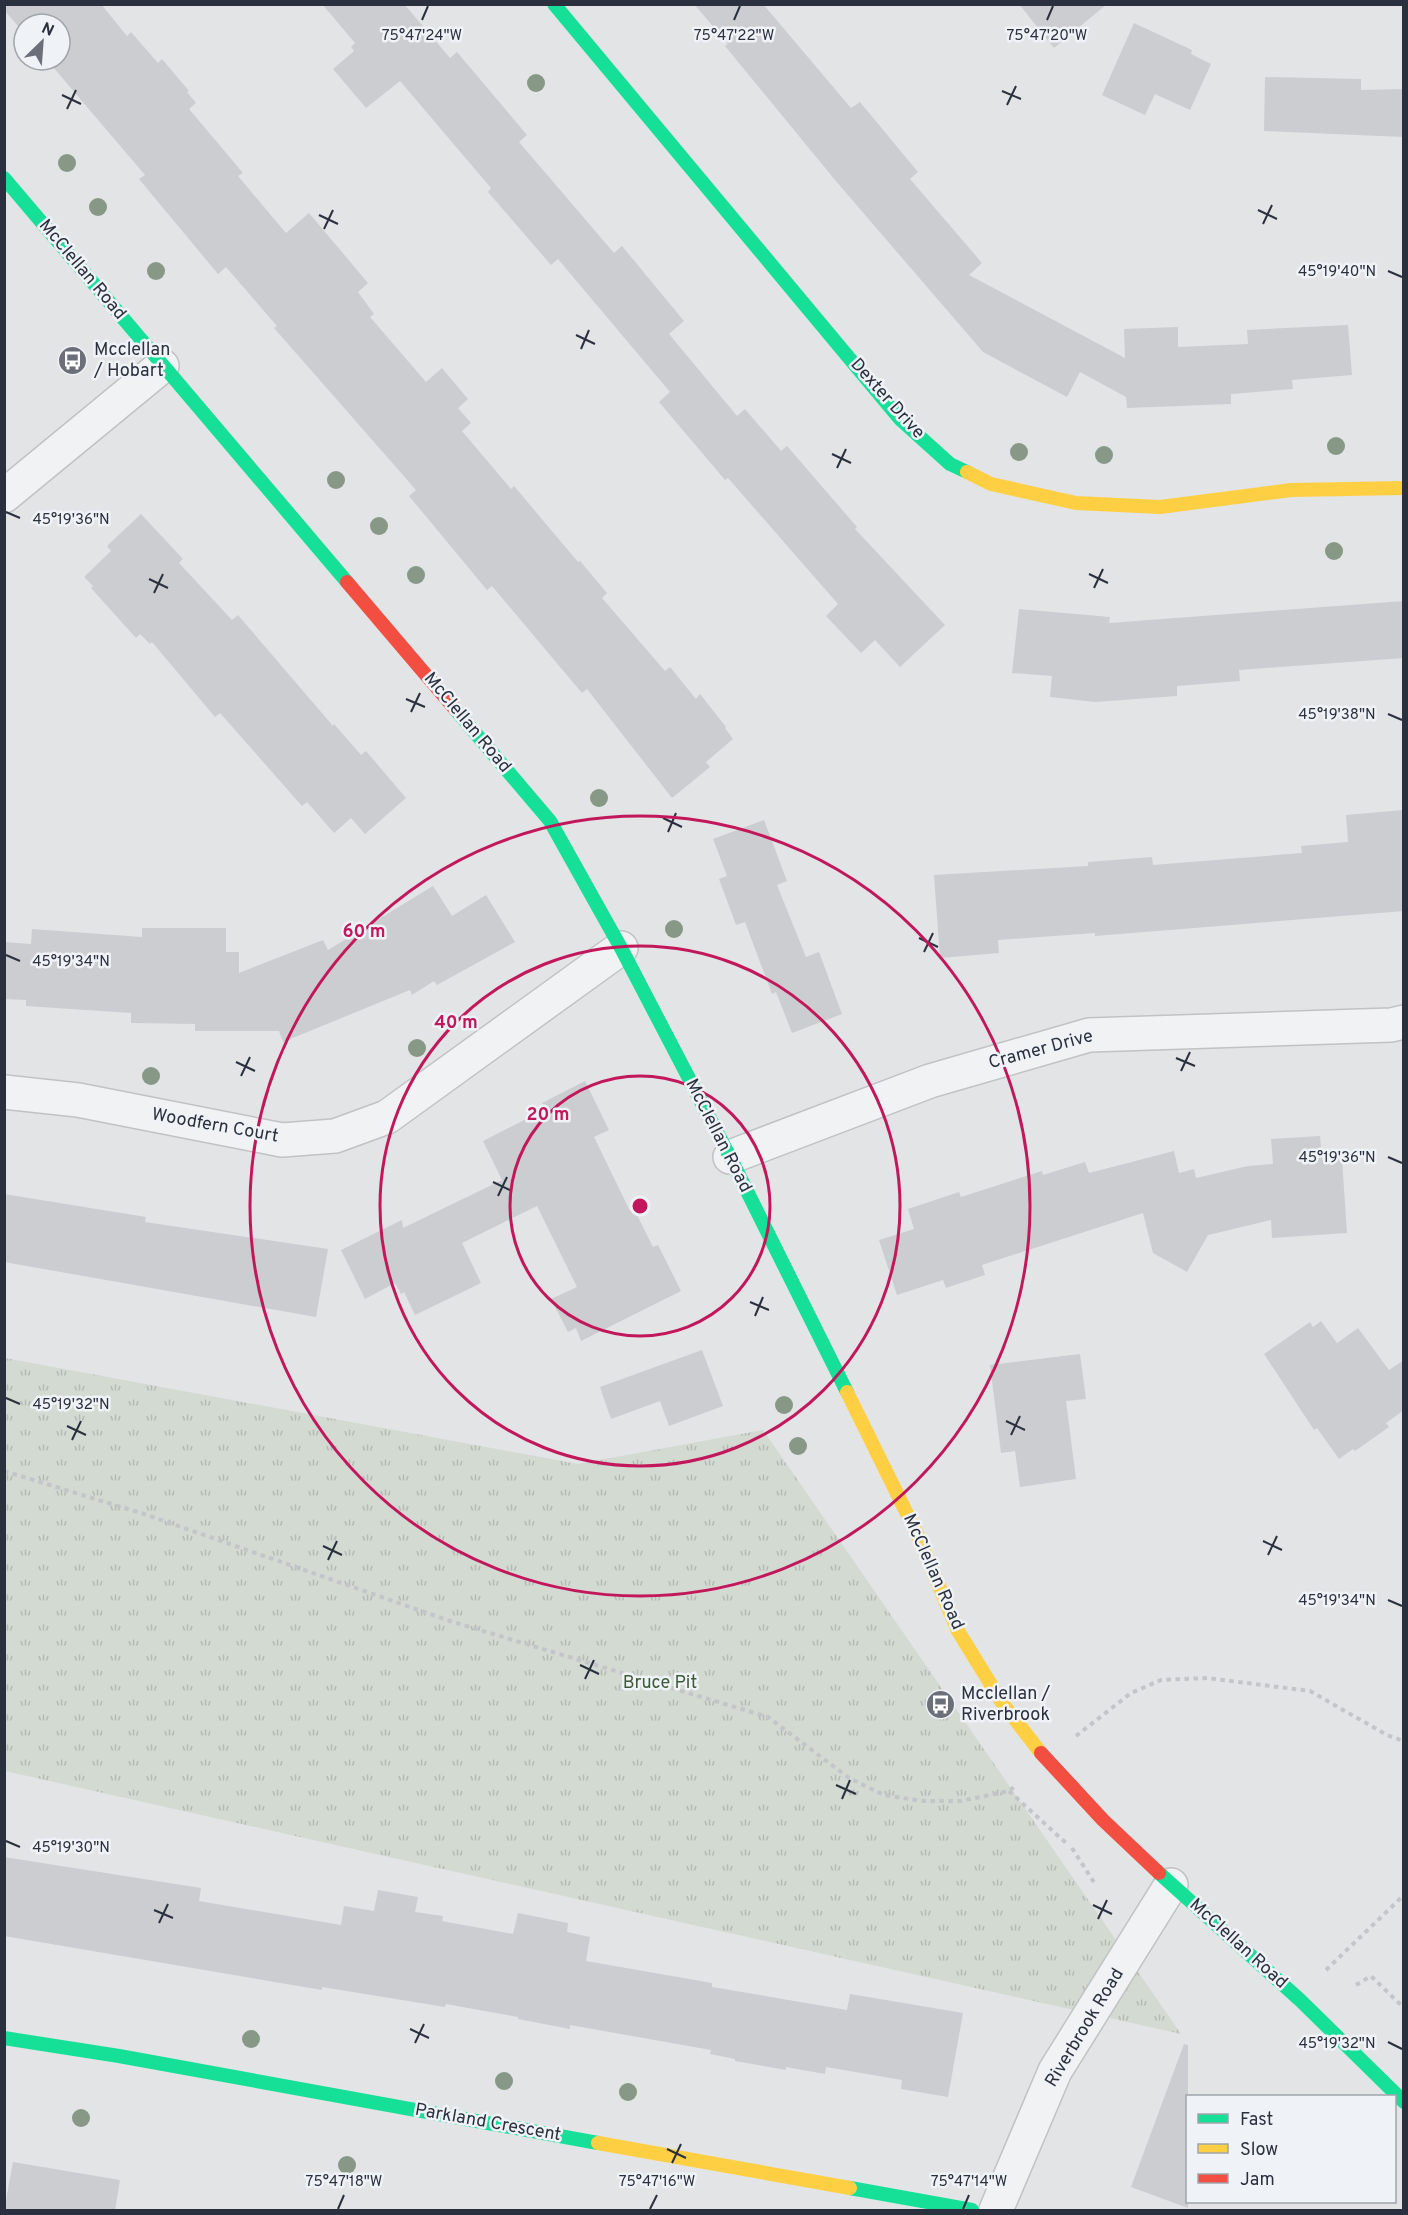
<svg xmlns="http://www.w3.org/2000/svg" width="1408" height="2215" font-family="Overpass,sans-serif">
  <defs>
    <pattern id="grass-tufts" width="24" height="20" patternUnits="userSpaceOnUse" patternTransform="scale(1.5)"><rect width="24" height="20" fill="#d2dad2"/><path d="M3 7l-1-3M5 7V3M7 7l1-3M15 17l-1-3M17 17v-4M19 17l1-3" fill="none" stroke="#b4bbb5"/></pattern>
  </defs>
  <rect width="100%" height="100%" fill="#e2e4e6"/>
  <polygon fill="url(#grass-tufts)" points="5,1358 578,1464 763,1430 1181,2034 5,1771"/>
  <g fill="#cccdd0">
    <polygon points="4,4 101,4 127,36 131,32 158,63 162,59 189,91 187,92 196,103 189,109 243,173 238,176 286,233 309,213 368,283 358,292 374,314 370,317 426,382 442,368 468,399 458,408 471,423 462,431 511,489 514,486 578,562 580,561 607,593 602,598 665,671 670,667 696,699 700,694 726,727 725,728 733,739 706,762 710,767 672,798 587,689 582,693 492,586 487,590 409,496 416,490 274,328 277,326 226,267 218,274 139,179 145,175 47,60 60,60 60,24 24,24 24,33 4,10"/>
    <polygon points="322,4 404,4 450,58 457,52 527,135 519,142 614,253 622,246 684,321 669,334 737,416 745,409 781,451 787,446 857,527 855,529 945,625 900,667 875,640 861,653 826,616 838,604 728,478 725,480 659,402 670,392 558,259 551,265 488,192 491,188 400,81 366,108 333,69 354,51 351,47 355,43"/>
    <polygon points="694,4 763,4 851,108 860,102 918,172 910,179 982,263 969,275 1125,358 1124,329 1178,327 1178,347 1248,344 1247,330 1348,325 1352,375 1292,380 1293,389 1231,394 1231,404 1127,408 1126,397 1080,372 1067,397 983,352 835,180 725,46 728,44"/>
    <polygon points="1019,4 1107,4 1054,48"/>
    <polygon points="1134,23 1192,50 1191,54 1211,64 1190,110 1155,94 1145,115 1102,95"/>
    <polygon points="1265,77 1361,79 1361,90 1404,89 1404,137 1264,131"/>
    <polygon points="141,514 183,559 179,563 232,620 238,615 333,726 334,724 361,755 366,751 406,798 365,834 351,818 334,833 307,802 302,806 220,713 215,717 152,642 150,644 140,634 136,638 91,588 93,586 84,577 111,551 107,546"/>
    <polygon points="1404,601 1404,658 1239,670 1240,681 1177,686 1177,696 1095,702 1050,697 1052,676 1012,673 1019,609 1110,617 1109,623"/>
    <polygon points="1404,810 1404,911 1095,936 1095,933 998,940 999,953 940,958 934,875 1088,866 1088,862 1152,857 1153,865 1302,853 1301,846 1348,842 1346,815"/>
    <polygon points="764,820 787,881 777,885 806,957 819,952 842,1014 792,1033 776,992 772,994 745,922 736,925 719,879 727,876 713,839"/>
    <polygon points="433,886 452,916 486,895 515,942 437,985 434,981 412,995 410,990 283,1042 279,1031 195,1031 195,1024 131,1023 131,1013 26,1006 26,1000 4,999 4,942 31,944 32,929 142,937 142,928 226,928 226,952 239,952 239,973 323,940 328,950"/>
    <polygon points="585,1081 609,1130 594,1137 630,1211 634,1209 653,1247 658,1245 681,1291 581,1341 576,1328 568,1332 551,1299 577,1287 537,1206 462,1243 481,1283 415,1315 404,1292 401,1294 395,1283 365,1299 341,1250 402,1220 403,1228 502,1180 483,1141 546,1109 542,1103"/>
    <polygon points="1320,1136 1322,1160 1342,1159 1347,1233 1272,1238 1271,1220 1208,1235 1187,1272 1153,1253 1143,1213 982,1265 985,1275 946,1288 943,1280 897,1295 879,1240 914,1229 908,1209 959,1192 961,1197 1042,1171 1043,1175 1085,1162 1089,1173 1174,1151 1179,1173 1194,1169 1196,1178 1248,1166 1273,1164 1271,1139"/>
    <polygon points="4,1194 146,1217 145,1222 328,1249 316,1317 4,1262"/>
    <polygon points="1321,1321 1337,1343 1358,1328 1389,1370 1404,1360 1404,1410 1386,1423 1389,1427 1355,1451 1353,1449 1339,1459 1317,1428 1314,1430 1264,1354 1310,1322 1313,1327"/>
    <polygon points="702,1350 723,1406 669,1426 660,1401 611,1419 600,1387"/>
    <polygon points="1080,1354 1086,1399 1066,1401 1076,1479 1020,1487 1015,1451 1001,1453 990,1365"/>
    <polygon points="4,1857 201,1888 199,1901 341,1925 344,1906 374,1911 378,1890 418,1897 415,1912 443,1916 442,1921 513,1934 518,1913 568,1923 567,1932 590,1937 586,1961 712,1983 712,1987 847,2010 850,1994 963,2013 948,2097 901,2089 902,2080 826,2067 825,2074 786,2067 786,2070 735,2061 735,2059 710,2054 711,2050 570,2025 570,2029 518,2019 518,2017 446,2004 445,2007 322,1987 322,1990 4,1936"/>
    <polygon points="1184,2044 1188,2045 1188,2208 1131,2187"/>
    <polygon points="13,2162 120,2180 115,2211 4,2211"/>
  </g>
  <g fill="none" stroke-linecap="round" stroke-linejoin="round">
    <defs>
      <g id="street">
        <polyline points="4,496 162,366"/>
        <polyline points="4,1092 78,1100 282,1140 335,1136 387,1117 621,948"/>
        <polyline points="730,1157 930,1081 1089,1035 1391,1025 1404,1022"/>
        <polyline points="996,2210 1055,2071 1171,1885"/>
      </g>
    </defs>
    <use href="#street" stroke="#c0c2c4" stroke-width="36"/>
    <g stroke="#c3c5c9" stroke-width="4" stroke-dasharray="4.5 4.5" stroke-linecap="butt">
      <polyline points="4,1471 144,1514 450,1621 768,1717 849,1778 884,1795 922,1801 961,1801 1009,1791 1017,1785"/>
      <polyline points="1076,1736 1131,1693 1161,1680 1207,1678 1310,1691 1387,1735 1404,1741"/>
      <polyline points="1009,1791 1066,1843"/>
      <polyline points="1072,1848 1095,1884"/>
      <polyline points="1326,1970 1404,1895"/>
      <polyline points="1356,1985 1371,1976 1404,2008"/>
    </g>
    <use href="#street" stroke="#f1f2f3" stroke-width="33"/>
    <g stroke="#16e098" stroke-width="14">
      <polyline points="554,4 900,419 950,464 967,472"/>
      <polyline points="4,178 347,582"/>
      <polyline points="455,709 550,821 621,948 730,1157 847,1392"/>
      <polyline points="1159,1873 1300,2000 1404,2102"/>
      <polyline points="4,2038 119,2056 598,2143"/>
      <polyline points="850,2188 972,2210"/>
    </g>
    <g stroke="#ffcf43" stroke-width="14">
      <polyline points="967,472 991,484 1076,503 1160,507 1291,490 1404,488"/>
      <polyline points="847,1392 918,1536 958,1631 1003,1704 1041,1753"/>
      <polyline points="598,2143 850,2188"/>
    </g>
    <g stroke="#f24e42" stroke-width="14">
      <polyline points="347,582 455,709"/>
      <polyline points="1041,1753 1103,1820 1159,1873"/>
    </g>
  </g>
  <g fill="#879886">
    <circle cx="536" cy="83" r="9"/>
    <circle cx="67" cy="163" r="9"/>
    <circle cx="98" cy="207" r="9"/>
    <circle cx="156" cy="271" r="9"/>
    <circle cx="1336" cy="446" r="9"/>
    <circle cx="1019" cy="452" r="9"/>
    <circle cx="1104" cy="455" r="9"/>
    <circle cx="336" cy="480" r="9"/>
    <circle cx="379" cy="526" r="9"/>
    <circle cx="1334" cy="551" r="9"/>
    <circle cx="416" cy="575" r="9"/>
    <circle cx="599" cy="798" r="9"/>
    <circle cx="674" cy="929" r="9"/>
    <circle cx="417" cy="1048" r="9"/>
    <circle cx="151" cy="1076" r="9"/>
    <circle cx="784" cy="1405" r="9"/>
    <circle cx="798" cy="1446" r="9"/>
    <circle cx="251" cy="2039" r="9"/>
    <circle cx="504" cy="2081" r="9"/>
    <circle cx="628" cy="2092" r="9"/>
    <circle cx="81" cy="2118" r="9"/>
    <circle cx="347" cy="2165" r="9"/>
  </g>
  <path fill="none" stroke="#2a303e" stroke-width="2" d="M422,20L428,6M734,20L740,6M1047,20L1053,6M1002,91L1021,99M62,95L81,104M1007,105L1016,86M67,109L76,90M1258,210L1277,219M319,215L338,224M1263,224L1272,205M324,229L333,210M1388,271L1402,277M576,335L595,344M581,349L589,330M832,454L851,463M837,468L846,449M6,512L20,518M1089,574L1108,583M149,579L168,588M1094,588L1103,569M154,593L163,574M406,699L425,707M411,712L420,693M1388,714L1402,720M663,818L682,827M668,832L676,813M919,938L938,947M924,952L933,933M6,955L20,961M1176,1058L1195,1066M236,1062L255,1071M1181,1071L1190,1052M241,1076L250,1057M1388,1157L1402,1163M493,1182L512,1191M498,1196L507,1177M750,1302L769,1310M755,1316L763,1297M6,1398L20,1404M1006,1421L1025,1430M67,1426L86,1435M1011,1435L1020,1416M72,1440L81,1421M1263,1541L1282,1550M323,1546L342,1555M1268,1555L1277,1536M328,1560L337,1541M1388,1600L1402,1606M580,1665L599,1674M585,1679L594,1660M836,1785L856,1794M842,1799L850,1780M6,1841L20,1847M1093,1905L1112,1914M154,1910L173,1918M1098,1919L1107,1900M159,1923L168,1904M410,2029L429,2038M1388,2042L1402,2049M415,2043L424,2024M667,2149L686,2158M672,2163L681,2144M338,2209L344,2195M650,2209L657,2195M963,2209L969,2195"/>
  <g fill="none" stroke="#c2185b" stroke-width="3">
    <circle cx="640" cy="1206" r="130"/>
    <circle cx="640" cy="1206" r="260"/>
    <circle cx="640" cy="1206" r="390"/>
  </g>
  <defs>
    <symbol id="bus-disc" viewBox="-11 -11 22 22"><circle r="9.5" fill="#6a6f79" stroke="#eff2f6"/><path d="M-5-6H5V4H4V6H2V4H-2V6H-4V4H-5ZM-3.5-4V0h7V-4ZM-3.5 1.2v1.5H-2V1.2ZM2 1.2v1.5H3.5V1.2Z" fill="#fff"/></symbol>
  </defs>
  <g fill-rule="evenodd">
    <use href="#bus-disc" x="56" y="344" width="33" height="33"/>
    <use href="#bus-disc" x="924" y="1688" width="33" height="33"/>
  </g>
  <g text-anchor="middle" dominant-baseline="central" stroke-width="5" stroke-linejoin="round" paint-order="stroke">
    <g font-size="18" fill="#2a303e" stroke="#eff2f6">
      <text transform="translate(82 270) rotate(50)">McClellan Road</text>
      <text transform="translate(887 399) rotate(48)">Dexter Drive</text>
      <text transform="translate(467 723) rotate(50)">McClellan Road</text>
      <text transform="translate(1041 1050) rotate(-15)">Cramer Drive</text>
      <text transform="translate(215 1126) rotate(10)">Woodfern Court</text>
      <text transform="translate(718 1136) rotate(63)">McClellan Road</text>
      <text transform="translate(933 1572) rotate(66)">McClellan Road</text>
      <text transform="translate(1238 1944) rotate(42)">McClellan Road</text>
      <text transform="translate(1085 2028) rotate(-59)">Riverbrook Road</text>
      <text transform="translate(488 2123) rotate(10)">Parkland Crescent</text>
    </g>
    <g font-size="18" fill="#2a303e" stroke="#eff2f6" text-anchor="start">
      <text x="94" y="350">Mcclellan<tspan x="94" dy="21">/ Hobart</tspan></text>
      <text x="961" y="1694">Mcclellan /<tspan x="961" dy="21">Riverbrook</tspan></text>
    </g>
    <g font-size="18" fill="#3c5938" stroke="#eff2f6">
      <text x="660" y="1683">Bruce Pit</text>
    </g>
  </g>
  <g font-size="15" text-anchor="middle" fill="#2a303e" stroke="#eff2f6" stroke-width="5" stroke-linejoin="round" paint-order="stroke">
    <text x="422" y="40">75°47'24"W</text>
    <text x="734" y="40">75°47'22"W</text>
    <text x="1047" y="40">75°47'20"W</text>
    <text x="1337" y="276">45°19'40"N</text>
    <text x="71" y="524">45°19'36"N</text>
    <text x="1337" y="719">45°19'38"N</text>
    <text x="71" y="966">45°19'34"N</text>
    <text x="1337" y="1162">45°19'36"N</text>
    <text x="71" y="1409">45°19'32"N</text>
    <text x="1337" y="1605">45°19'34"N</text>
    <text x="71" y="1852">45°19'30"N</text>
    <text x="1337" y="2048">45°19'32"N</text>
    <text x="344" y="2186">75°47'18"W</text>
    <text x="657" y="2186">75°47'16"W</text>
    <text x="969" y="2186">75°47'14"W</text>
  </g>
  <circle cx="640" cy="1206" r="9" fill="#c2185b" stroke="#eff2f6" stroke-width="3"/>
  <g font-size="18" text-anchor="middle" font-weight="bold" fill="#c2185b" stroke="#eff2f6" stroke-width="5" stroke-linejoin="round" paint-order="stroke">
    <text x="364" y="937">60 m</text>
    <text x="456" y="1028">40 m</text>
    <text x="548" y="1120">20 m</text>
  </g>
  <rect width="1408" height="2215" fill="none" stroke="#2a303e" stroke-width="12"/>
  <rect x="1186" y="2095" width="210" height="108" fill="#eff2f6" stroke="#a0a4ac" stroke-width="1.5"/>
  <rect x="1198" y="2114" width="30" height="9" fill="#16e098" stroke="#a0a4ac" stroke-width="1.5"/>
  <text x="1240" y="2125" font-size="18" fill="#2a303e">Fast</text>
  <rect x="1198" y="2144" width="30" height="9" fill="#ffcf43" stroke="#a0a4ac" stroke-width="1.5"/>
  <text x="1240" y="2155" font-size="18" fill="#2a303e">Slow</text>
  <rect x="1198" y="2174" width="30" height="9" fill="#f24e42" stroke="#a0a4ac" stroke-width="1.5"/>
  <text x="1240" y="2185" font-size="18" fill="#2a303e">Jam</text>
  <g transform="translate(42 42) rotate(25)"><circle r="28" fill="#eff2f6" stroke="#a0a4ac" stroke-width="1.5"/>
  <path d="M0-4.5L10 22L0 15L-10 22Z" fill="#6a6f79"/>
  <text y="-9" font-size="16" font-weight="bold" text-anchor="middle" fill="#2a303e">N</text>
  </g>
</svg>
